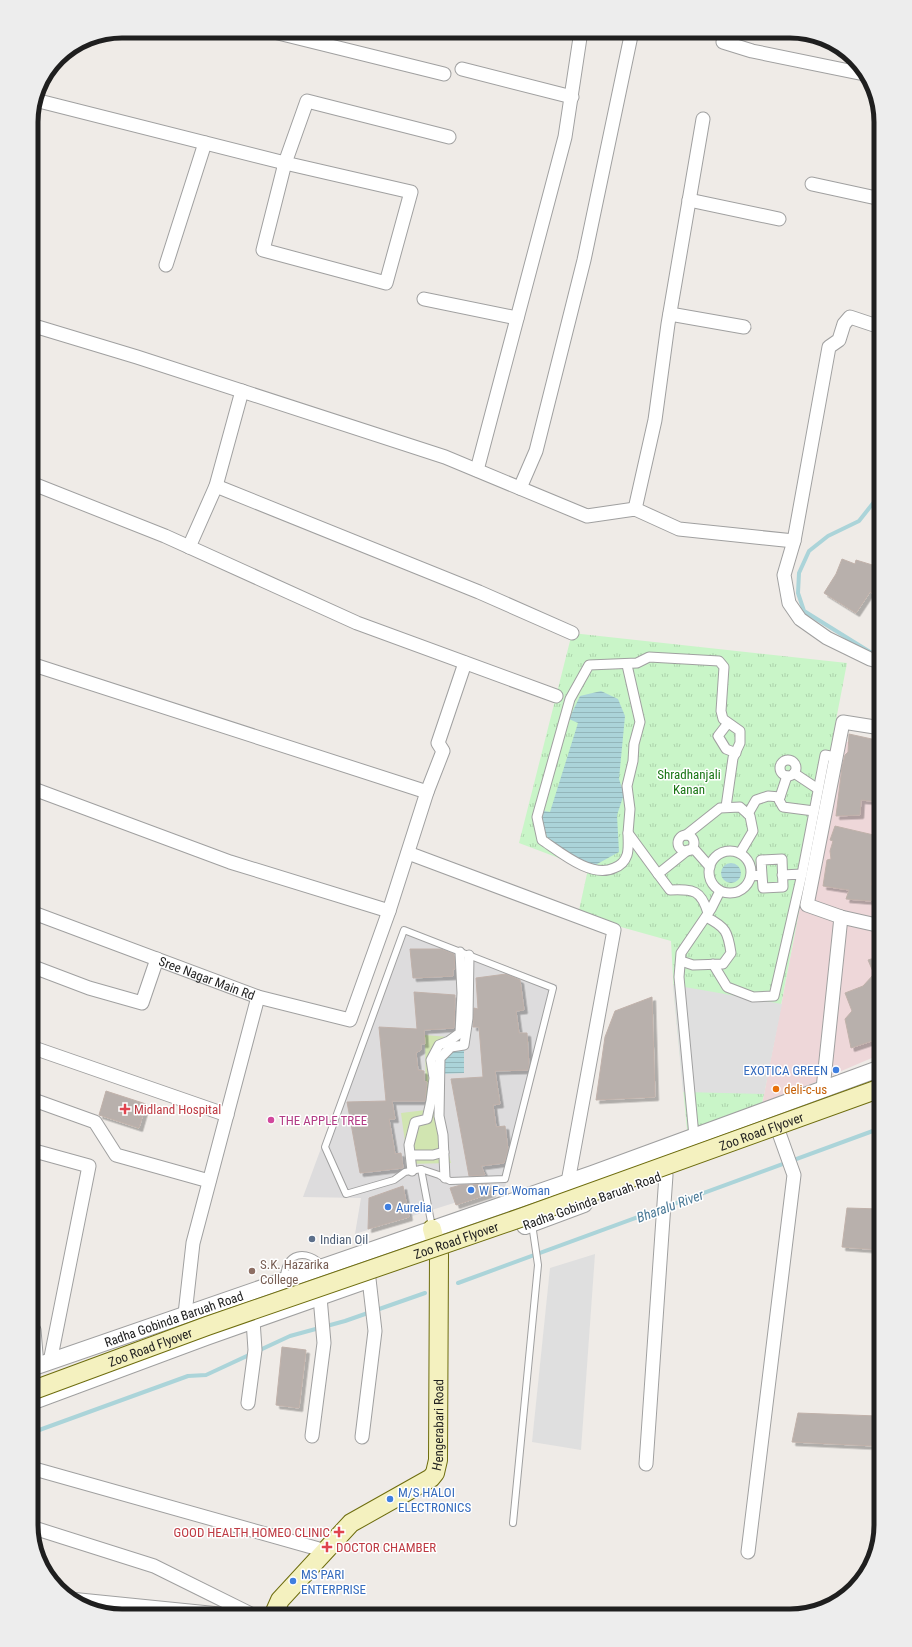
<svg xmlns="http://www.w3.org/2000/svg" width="912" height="1647" font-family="'Roboto Condensed',sans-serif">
  <defs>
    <pattern id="park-tufts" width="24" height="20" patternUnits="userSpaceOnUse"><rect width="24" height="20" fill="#c9f5c8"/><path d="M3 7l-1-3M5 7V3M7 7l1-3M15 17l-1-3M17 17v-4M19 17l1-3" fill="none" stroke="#acd2ab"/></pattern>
    <pattern id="water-rules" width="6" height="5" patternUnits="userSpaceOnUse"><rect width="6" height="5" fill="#abd4d9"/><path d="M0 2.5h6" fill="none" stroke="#93b6ba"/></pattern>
    <filter id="shadow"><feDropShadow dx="3.5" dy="3.5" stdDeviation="0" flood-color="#0004"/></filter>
  </defs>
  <rect width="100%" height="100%" fill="#efebe7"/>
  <polygon fill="#dddcdd" points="403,927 557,985 505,1187 355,1234 361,1198 303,1197"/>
  <polygon fill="#eed7d9" points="843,741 881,748 881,1054 762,1105 800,907 811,905"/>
  <polygon fill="url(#park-tufts)" points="572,633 847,663 758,1124 689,1150 674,995 671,941 578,915 588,869 519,843"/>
  <polygon fill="#d1e5b1" points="461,1017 464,1045 440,1058 439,1116 451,1163 408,1164 401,1113 426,1110 425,1035 459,1038"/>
  <g fill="#dfdfdf">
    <polygon points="673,985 782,1004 764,1094 683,1092"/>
    <polygon points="595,1254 581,1450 532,1442 550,1268"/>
  </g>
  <g fill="url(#water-rules)">
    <polygon points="601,691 618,699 625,716 619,779 624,794 617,815 619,852 588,869 547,837 538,810 550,812 578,723 569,719 580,696"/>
    <circle cx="731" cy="873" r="10"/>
    <polygon points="464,1045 464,1073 440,1074 440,1058"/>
  </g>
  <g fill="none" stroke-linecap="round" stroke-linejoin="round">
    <g stroke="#abd4d9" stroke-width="4">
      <polyline points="881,442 881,423"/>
      <polyline points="881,655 870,652 804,611 798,593 799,573 809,551 828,536 859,521 874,502 881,482"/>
      <polyline points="458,1283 881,1128"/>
      <polyline points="31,1433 188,1376 206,1375 290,1336 345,1321 425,1293"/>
    </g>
  </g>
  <g fill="#b8b0ac" stroke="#c0b1aa" filter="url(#shadow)">
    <polygon points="842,559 855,564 856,560 879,567 872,593 870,592 856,613 824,593 836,574"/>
    <polygon points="849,734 881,741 881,802 861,800 860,815 836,816 842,767 845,755 848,752"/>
    <polygon points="835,826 878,836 878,841 881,842 881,863 876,862 871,885 874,885 871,901 846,899 849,890 823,886 827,860 831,859 830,851 833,841 830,840"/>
    <polygon points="410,949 441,949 454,954 455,969 453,969 453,976 413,978"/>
    <polygon points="881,956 881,1038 851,1048 845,1019 852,1011 845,993 863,986 874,974 868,960"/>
    <polygon points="506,974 520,980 524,1010 516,1011 519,1033 527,1033 529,1066 528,1070 495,1071 500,1104 493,1105 496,1127 505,1126 508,1150 504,1163 481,1166 485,1175 469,1176 451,1079 483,1077 479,1027 473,1027 474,1008 478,1009 476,978"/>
    <polygon points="414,992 455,995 454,1028 424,1030 425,1044 421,1044 421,1050 416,1053 418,1070 424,1071 424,1081 427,1082 425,1101 392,1101 395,1119 389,1119 395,1154 401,1153 403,1168 360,1173 347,1102 386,1101 379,1027 417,1029"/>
    <polygon points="652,997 655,1097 596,1100 605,1037 615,1011"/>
    <polygon points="106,1091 146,1104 139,1128 99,1115"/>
    <polygon points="489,1184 492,1193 456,1205 450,1188 461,1185"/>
    <polygon points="403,1186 409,1217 368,1229 369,1198"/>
    <polygon points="847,1208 881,1209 881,1250 842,1247"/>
    <polygon points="282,1347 306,1350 299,1408 276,1405"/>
    <polygon points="798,1413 877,1416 875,1446 792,1442"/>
  </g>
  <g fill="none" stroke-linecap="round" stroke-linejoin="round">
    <defs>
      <g id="service">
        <polygon points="404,930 553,988 505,1179 450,1181 439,1175 421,1169 405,1172 394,1180 346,1194 325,1147"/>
        <polyline points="421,1169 432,1227"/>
        <path d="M284,1279C284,1252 307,1248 323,1266"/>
        <polyline points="513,1523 538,1265 532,1224"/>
      </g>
      <g id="pedestrian">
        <polyline points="627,665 640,722 634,744 633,761 627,786 630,809 628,833"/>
        <polyline points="728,723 718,736 726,749 736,753"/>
        <circle cx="788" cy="768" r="8"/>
        <polyline points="794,773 818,789"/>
        <polyline points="787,776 779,800 783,807 814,811"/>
        <polyline points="748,814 756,800 768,796 780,797"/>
        <polyline points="686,835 720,808 740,807 750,816 753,831 740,853"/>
        <circle cx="686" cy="843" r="8"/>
        <circle cx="730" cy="872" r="21"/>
        <path d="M658,874L628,833C628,839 629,849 627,855C625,861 620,866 614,868C592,879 560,852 542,840L537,817L570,699L589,665L637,663L649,657L719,661L724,667L721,711L723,719L740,731V743L733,758L726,807"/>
        <polyline points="802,874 825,755 836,757"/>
        <polyline points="751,876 762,875 761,860 782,859 783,887 763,888 762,875"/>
        <path d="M708,913C701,890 694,889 670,890L658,874L688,850H695L710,867"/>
        <path d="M681,961L693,965L723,964L731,953C728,932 726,927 706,917"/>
        <polyline points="713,964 727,987 753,997 774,996 802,874 782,875"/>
        <polyline points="694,1136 679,977 681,953 711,909 720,891"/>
        <polyline points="411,1155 433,1155 444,1152"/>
        <polyline points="412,1171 409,1145 415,1122 427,1119 431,1101 434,1078 431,1060 439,1045 449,1041 460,1033 462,993 460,952"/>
        <polyline points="445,1178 443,1135 439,1116 440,1058 451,1047 464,1045 468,1018 469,955"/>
      </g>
      <g id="minor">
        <polyline points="270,31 444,74"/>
        <polyline points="723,42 752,51 864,74"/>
        <polyline points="462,69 572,97"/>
        <polyline points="35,100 285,163 263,250 386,283 411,192 285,163 307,101 449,137"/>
        <polyline points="812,184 881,199"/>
        <polyline points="689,200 779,219"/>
        <polyline points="166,265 205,143"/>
        <polyline points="424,299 517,318"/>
        <polyline points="670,314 744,327"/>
        <polyline points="31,325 137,357 445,457 587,516 635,509 679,529 794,541"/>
        <polyline points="874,325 850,317 844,324 839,340 829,347 794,541 784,575 789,603 800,619 827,638 870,659 881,662"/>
        <polyline points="880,367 881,363"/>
        <polyline points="477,470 565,137 581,31"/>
        <polyline points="31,483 165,536 357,623 556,696"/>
        <polyline points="216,486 242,391"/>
        <polyline points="520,488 536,451 584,260 632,31"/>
        <polyline points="635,509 655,420 668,324 703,119"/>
        <polyline points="189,547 216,486 479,592 572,633"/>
        <polyline points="31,664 427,792"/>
        <polyline points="31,788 230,862 389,911"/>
        <polyline points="408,853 614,930 568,1182"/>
        <path id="s1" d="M31,912L258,997L193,1243L185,1314"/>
        <polyline points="881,926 841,917 807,905 843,722 881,728"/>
        <polyline points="31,966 89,988 142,1003 157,959"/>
        <polyline points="258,997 350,1020 389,911 427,792 443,751 438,743 465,663"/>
        <polyline points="31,1047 227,1115"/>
        <polyline points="823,1089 841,917"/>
        <polyline points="31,1099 95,1122 116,1155 209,1181"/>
        <polyline points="31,1150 89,1166 50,1362"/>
        <polyline points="31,1324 34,1330 37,1366"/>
        <polyline points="248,1403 255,1350 253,1320"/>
        <polyline points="312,1436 324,1343 320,1297"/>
        <polyline points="362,1437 375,1331 369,1279"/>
        <polyline points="646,1464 666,1175"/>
        <polyline points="31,1468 326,1551"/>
        <polyline points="31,1527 154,1566 255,1616"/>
        <polyline points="748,1552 794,1175 779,1133"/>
        <polyline points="70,1599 239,1616"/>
      </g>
      <g id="tertiary">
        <polyline points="525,1226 584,1204"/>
        <path id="s2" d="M31,1368L592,1174L881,1068"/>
        <polyline points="31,1402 206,1337 365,1281"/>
      </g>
      <g id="secondary">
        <path id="s3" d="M273,1616L280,1600L351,1523L431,1478L435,1473L438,1460L439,1255L432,1229"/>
      </g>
    </defs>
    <use href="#service" stroke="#a0a0a0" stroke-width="8"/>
    <use href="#pedestrian" stroke="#a0a0a0" stroke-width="11"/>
    <use href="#minor" stroke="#a0a0a0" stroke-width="15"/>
    <use href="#tertiary" stroke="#a0a0a0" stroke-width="18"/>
    <use href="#secondary" stroke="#6e6d0e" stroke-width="20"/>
    <use href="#service" stroke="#fff" stroke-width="6"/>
    <use href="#pedestrian" stroke="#fff" stroke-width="9"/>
    <use href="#minor" stroke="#fff" stroke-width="13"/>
    <use href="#tertiary" stroke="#fff" stroke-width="16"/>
    <use href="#secondary" stroke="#f4f1bf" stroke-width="18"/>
    <defs>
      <g id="secondary-bridge">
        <path id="s4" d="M31,1391L207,1326L523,1217L881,1088"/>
      </g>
    </defs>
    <use href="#secondary-bridge" stroke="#6e6d0e" stroke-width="20" stroke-linecap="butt"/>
    <use href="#secondary-bridge" stroke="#f4f1bf" stroke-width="18"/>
  </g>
  <g fill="#3f7fe0" stroke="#fff" stroke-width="1.5">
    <circle cx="836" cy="1070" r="4"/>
    <circle cx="471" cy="1190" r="4"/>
    <circle cx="388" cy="1207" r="4"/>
    <circle cx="390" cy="1499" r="4"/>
    <circle cx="293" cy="1581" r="4"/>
  </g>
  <circle fill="#e8710a" stroke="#fff" stroke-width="1.5" cx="776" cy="1089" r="4"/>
  <g fill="#e0444e" stroke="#fff" stroke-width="1.5">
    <path d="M123 1103h4v4h4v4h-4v4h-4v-4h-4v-4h4z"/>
    <path d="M337 1526h4v4h4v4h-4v4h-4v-4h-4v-4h4z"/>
    <path d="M325 1541h4v4h4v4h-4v4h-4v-4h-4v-4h4z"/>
  </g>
  <circle fill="#d1479c" stroke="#fff" stroke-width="1.5" cx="271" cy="1120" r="4"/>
  <circle fill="#5c6f8a" stroke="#fff" stroke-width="1.5" cx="312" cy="1239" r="4"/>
  <circle fill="#8d6e63" stroke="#fff" stroke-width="1.5" cx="252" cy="1271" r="4"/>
  <g text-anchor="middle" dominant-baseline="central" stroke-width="3" stroke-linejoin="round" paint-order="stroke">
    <g font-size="13" fill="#197515" stroke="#fff">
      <text x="689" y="774">Shradhanjali<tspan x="689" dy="15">Kanan</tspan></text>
    </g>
    <g font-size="13" fill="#1f1f1f" stroke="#fff">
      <text stroke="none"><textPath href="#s1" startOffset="188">Sree Nagar Main Rd</textPath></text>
      <text stroke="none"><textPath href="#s4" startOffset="775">Zoo Road Flyover</textPath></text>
      <text transform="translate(592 1201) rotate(-20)">Radha Gobinda Baruah Road</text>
      <text stroke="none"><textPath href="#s4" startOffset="451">Zoo Road Flyover</textPath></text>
      <text stroke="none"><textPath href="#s2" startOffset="151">Radha Gobinda Baruah Road</textPath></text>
      <text stroke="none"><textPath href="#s4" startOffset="127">Zoo Road Flyover</textPath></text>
      <text stroke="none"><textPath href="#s3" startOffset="269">Hengerabari Road</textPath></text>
    </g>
    <g font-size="13" fill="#366cbe" stroke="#fff" text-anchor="start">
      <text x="828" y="1070" text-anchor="end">EXOTICA GREEN</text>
      <text x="479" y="1190">W For Woman</text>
      <text x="396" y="1207">Aurelia</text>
      <text x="398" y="1492">M/S HALOI<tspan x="398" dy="15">ELECTRONICS</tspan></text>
      <text x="301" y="1574">MS PARI<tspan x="301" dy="15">ENTERPRISE</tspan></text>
    </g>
    <g font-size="13" fill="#c56008" stroke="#fff" text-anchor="start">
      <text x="784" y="1089">deli-c-us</text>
    </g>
    <g font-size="13" fill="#be3a42" stroke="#fff" text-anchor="start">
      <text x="134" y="1109">Midland Hospital</text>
      <text x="330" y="1532" text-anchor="end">GOOD HEALTH HOMEO CLINIC</text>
      <text x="336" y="1547">DOCTOR CHAMBER</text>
    </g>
    <g font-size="13" fill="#b23c85" stroke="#fff" text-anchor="start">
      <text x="279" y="1120">THE APPLE TREE</text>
    </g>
    <g font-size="13" fill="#4e5e75" stroke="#fff" text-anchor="start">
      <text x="320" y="1239">Indian Oil</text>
    </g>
    <g font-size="13" fill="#785e54" stroke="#fff" text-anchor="start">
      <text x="260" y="1264">S.K. Hazarika<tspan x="260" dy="15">College</tspan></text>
    </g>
    <g font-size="14" font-style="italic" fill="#4c7b98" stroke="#fff">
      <text transform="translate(670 1206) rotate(-20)">Bharalu River</text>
    </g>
  </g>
  <path d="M0 0H912V1647H0ZM122 38H790A84 84 0 0 1 874 122V1525A84 84 0 0 1 790 1609H122A84 84 0 0 1 38 1525V122A84 84 0 0 1 122 38Z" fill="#ededed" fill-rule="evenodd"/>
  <path fill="none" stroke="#1f1f1f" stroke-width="5" d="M122 38H790A84 84 0 0 1 874 122V1525A84 84 0 0 1 790 1609H122A84 84 0 0 1 38 1525V122A84 84 0 0 1 122 38Z"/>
</svg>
